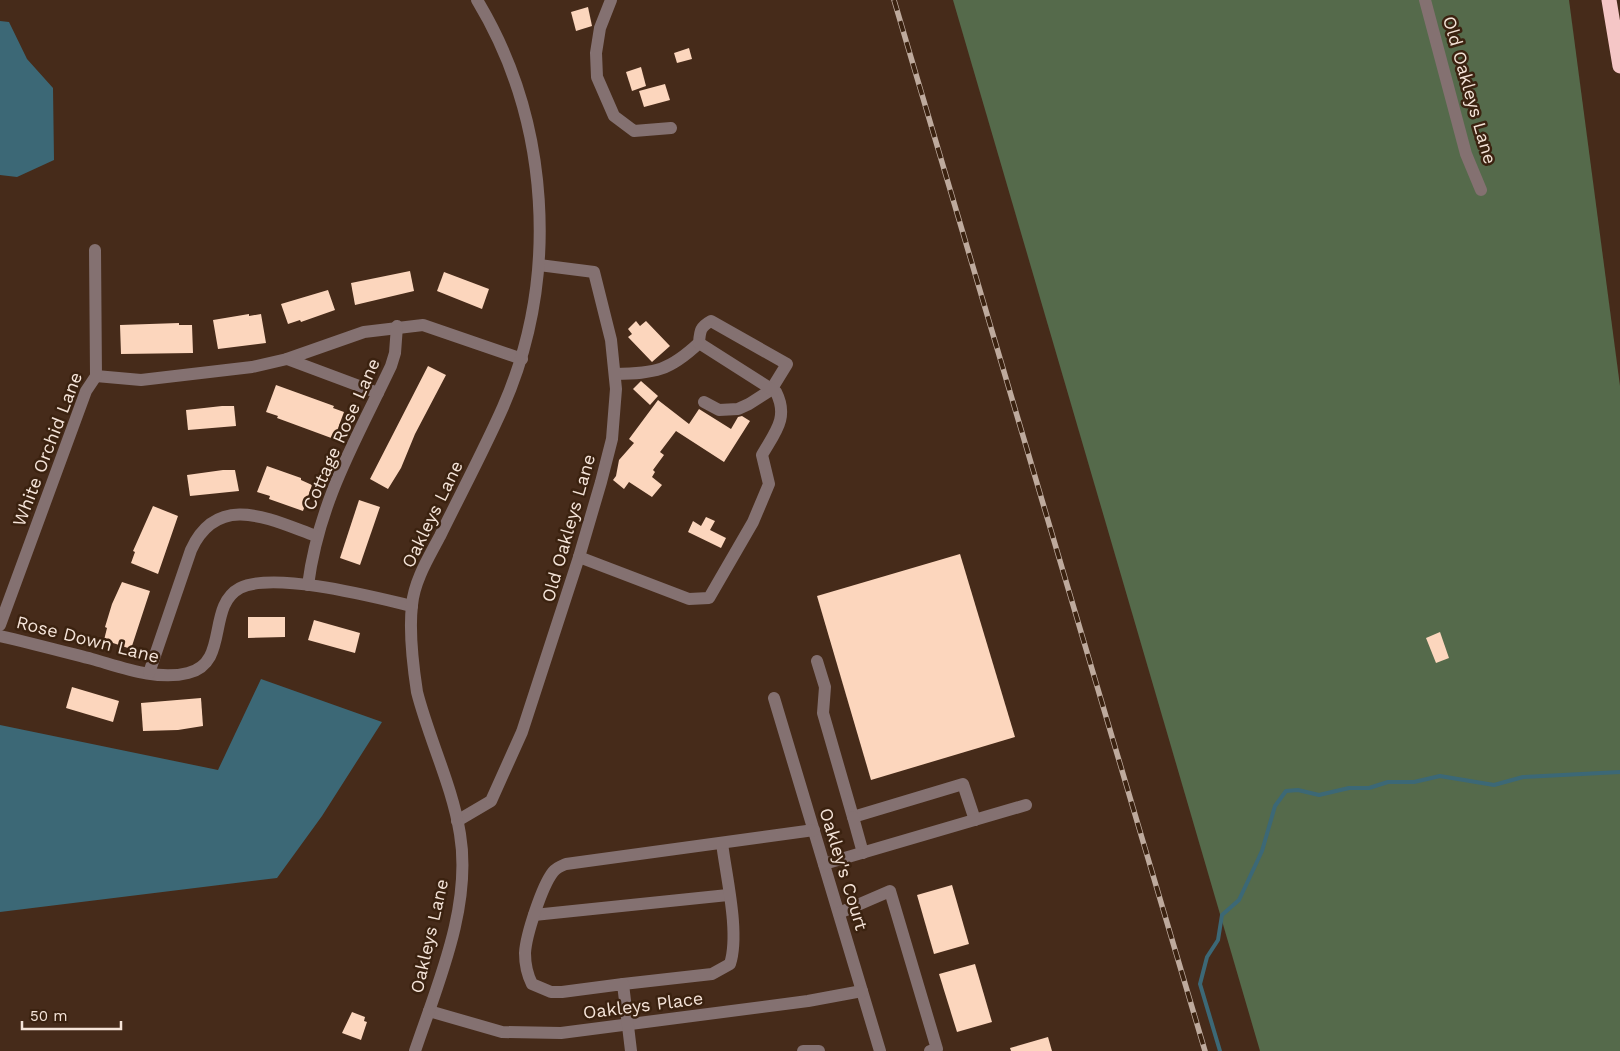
<svg xmlns="http://www.w3.org/2000/svg" width="1620" height="1051" font-family="'Work Sans',sans-serif">
  <rect width="100%" height="100%" fill="#462b1a"/>
  <polygon fill="#556a4b" points="953,0 1569,0 1620,386 1620,1051 1260,1051"/>
  <g fill="#3c6876">
    <polygon points="0,21 9,22 27,59 53,88 54,160 17,177 0,175"/>
    <polygon points="261,679 382,722 322,816 277,878 0,912 0,725 218,770"/>
  </g>
  <g fill="none" stroke-linecap="round" stroke-linejoin="round">
    <polyline stroke="#3c6876" stroke-width="4" points="1220,1051 1200,984 1207,957 1218,940 1222,915 1239,900 1262,851 1275,806 1286,791 1298,790 1319,795 1349,788 1369,788 1388,782 1414,782 1440,776 1494,785 1523,777 1620,772"/>
  </g>
  <g fill="#fcd6bd">
    <polygon points="588,7 592,26 576,31 571,12"/>
    <polygon points="689,48 692,59 677,63 674,53"/>
    <polygon points="641,67 646,86 632,91 626,72"/>
    <polygon points="665,84 670,100 644,107 639,91"/>
    <polygon points="410,271 414,291 355,305 351,283"/>
    <polygon points="444,272 489,289 482,309 437,291"/>
    <polygon points="328,290 335,310 301,322 300,320 288,324 281,304"/>
    <polygon points="249,314 249,316 261,314 266,343 218,349 213,320"/>
    <polygon points="636,321 640,326 646,321 670,346 652,362 628,337 632,334 628,329"/>
    <polygon points="179,323 179,325 192,325 193,353 121,354 120,325"/>
    <polygon points="428,366 446,375 415,434 401,468 388,489 370,479"/>
    <polygon points="641,381 658,396 650,405 633,389"/>
    <polygon points="276,385 334,406 333,408 344,412 334,439 277,418 278,416 266,412"/>
    <polygon points="658,400 689,424 699,409 731,429 738,417 742,416 750,421 724,462 676,431 660,452 664,455 653,470 655,472 652,477 662,485 652,497 629,482 624,489 613,480 616,476 619,460 634,443 629,439"/>
    <polygon points="222,406 234,406 236,426 188,430 186,410"/>
    <polygon points="267,466 301,478 301,480 312,485 303,511 269,499 270,496 257,492"/>
    <polygon points="223,470 235,470 239,491 190,496 187,475"/>
    <polygon points="359,500 380,507 360,565 340,558"/>
    <polygon points="153,506 178,516 158,574 131,563 135,552 133,551"/>
    <polygon points="706,517 715,521 710,530 726,538 721,548 688,532 693,521 701,526"/>
    <polygon points="960,554 1015,737 871,780 817,596"/>
    <polygon points="122,582 150,591 131,649 104,640 107,628 105,627 112,604"/>
    <polygon points="248,617 285,617 285,637 248,638"/>
    <polygon points="314,620 360,633 355,653 308,640"/>
    <polygon points="1440,632 1449,658 1436,663 1426,638"/>
    <polygon points="72,687 119,701 113,722 66,708"/>
    <polygon points="201,698 203,726 178,730 143,731 141,703"/>
    <polygon points="952,885 969,944 934,954 917,895"/>
    <polygon points="975,964 992,1022 957,1032 939,974"/>
    <polygon points="352,1012 365,1017 364,1021 367,1022 361,1040 342,1033"/>
    <polygon points="1048,1037 1052,1051 1011,1051 1010,1048"/>
  </g>
  <g fill="none" stroke-linecap="round" stroke-linejoin="round">
    <g stroke="#847171" stroke-width="12">
      <polyline points="611,0 600,28 596,53 597,77 614,116 634,131 671,128"/>
      <polyline points="1425,0 1466,154 1481,190"/>
      <polyline points="287,359 378,393"/>
      <path d="M615,374C656,373 669,371 699,343C700,331 700,327 711,321L787,364L771,390L749,404L738,409L719,410L704,402"/>
      <polyline points="96,376 141,380 252,367 287,359 364,332 423,325 522,359"/>
      <path d="M579,557L689,599L709,598L753,522L769,484L762,455C775,432 789,418 776,392L699,343"/>
      <path d="M308,585C319,501 356,440 391,366L395,353L397,326"/>
      <polyline points="0,625 86,391 96,376 95,250"/>
      <path d="M0,636C31,643 61,651 92,659C121,667 157,681 188,673C230,663 206,606 240,588C274,571 374,597 412,606"/>
      <polyline points="817,661 825,687 823,713 853,817 963,784 975,820"/>
      <path d="M149,673L191,550C218,491 271,520 316,536"/>
      <polyline points="774,698 880,1051"/>
      <polyline points="853,817 863,853"/>
      <polyline points="457,821 491,801 522,732 579,557 601,482 612,439 616,389 611,340 594,272 539,265"/>
      <polyline points="824,864 1026,805"/>
      <polyline points="839,913 890,891 937,1049 930,1051"/>
      <polyline points="534,915 728,895"/>
      <path d="M623,984L712,974L730,964C740,933 726,876 722,843"/>
      <polyline points="429,1011 502,1032 561,1033 808,1001 862,991"/>
      <path d="M415,1051C438,983 472,906 460,834C452,785 429,739 417,692C413,666 409,631 412,605C414,581 429,557 440,536C461,493 484,450 503,407C560,277 550,121 477,0"/>
      <path d="M631,1051L623,984L562,992H551L532,984C527,974 525,964 525,953C526,935 542,886 553,872C557,867 561,866 566,864L814,830"/>
      <polyline points="803,1051 819,1051"/>
    </g>
    <polyline stroke="#f5c6c6" stroke-width="15" points="1609,0 1620,66"/>
    <defs>
      <polyline id="rail" points="894,0 1205,1051"/>
    </defs>
    <use href="#rail" stroke="#beaa9d" stroke-width="5.5"/>
    <use href="#rail" stroke="#3b2210" stroke-width="4" stroke-dasharray="11" stroke-linecap="butt"/>
  </g>
  <g text-anchor="middle" dominant-baseline="central" stroke-width="5" stroke-linejoin="round" paint-order="stroke">
    <g font-size="18" fill="#f5e4d9" stroke="#3b2210">
      <text transform="translate(1470 90) rotate(74)">Old Oakleys Lane</text>
      <text transform="translate(341 434) rotate(-66)">Cottage Rose Lane</text>
      <text transform="translate(47 449) rotate(-69)">White Orchid Lane</text>
      <text transform="translate(432 514) rotate(-64)">Oakleys Lane</text>
      <text transform="translate(568 528) rotate(-74)">Old Oakleys Lane</text>
      <text transform="translate(88 639) rotate(14)">Rose Down Lane</text>
      <text transform="translate(844 869) rotate(73)">Oakley's Court</text>
      <text transform="translate(429 936) rotate(-77)">Oakleys Lane</text>
      <text transform="translate(643 1005) rotate(-7)">Oakleys Place</text>
    </g>
  </g>
  <path d="M22 1021v8h99v-8" fill="none" stroke="#f5e4d9" stroke-width="2.5"/>
  <text x="30" y="1021" font-size="15" fill="#f5e4d9" stroke="#3b2210" stroke-width="4" paint-order="stroke">50 m</text>
</svg>
